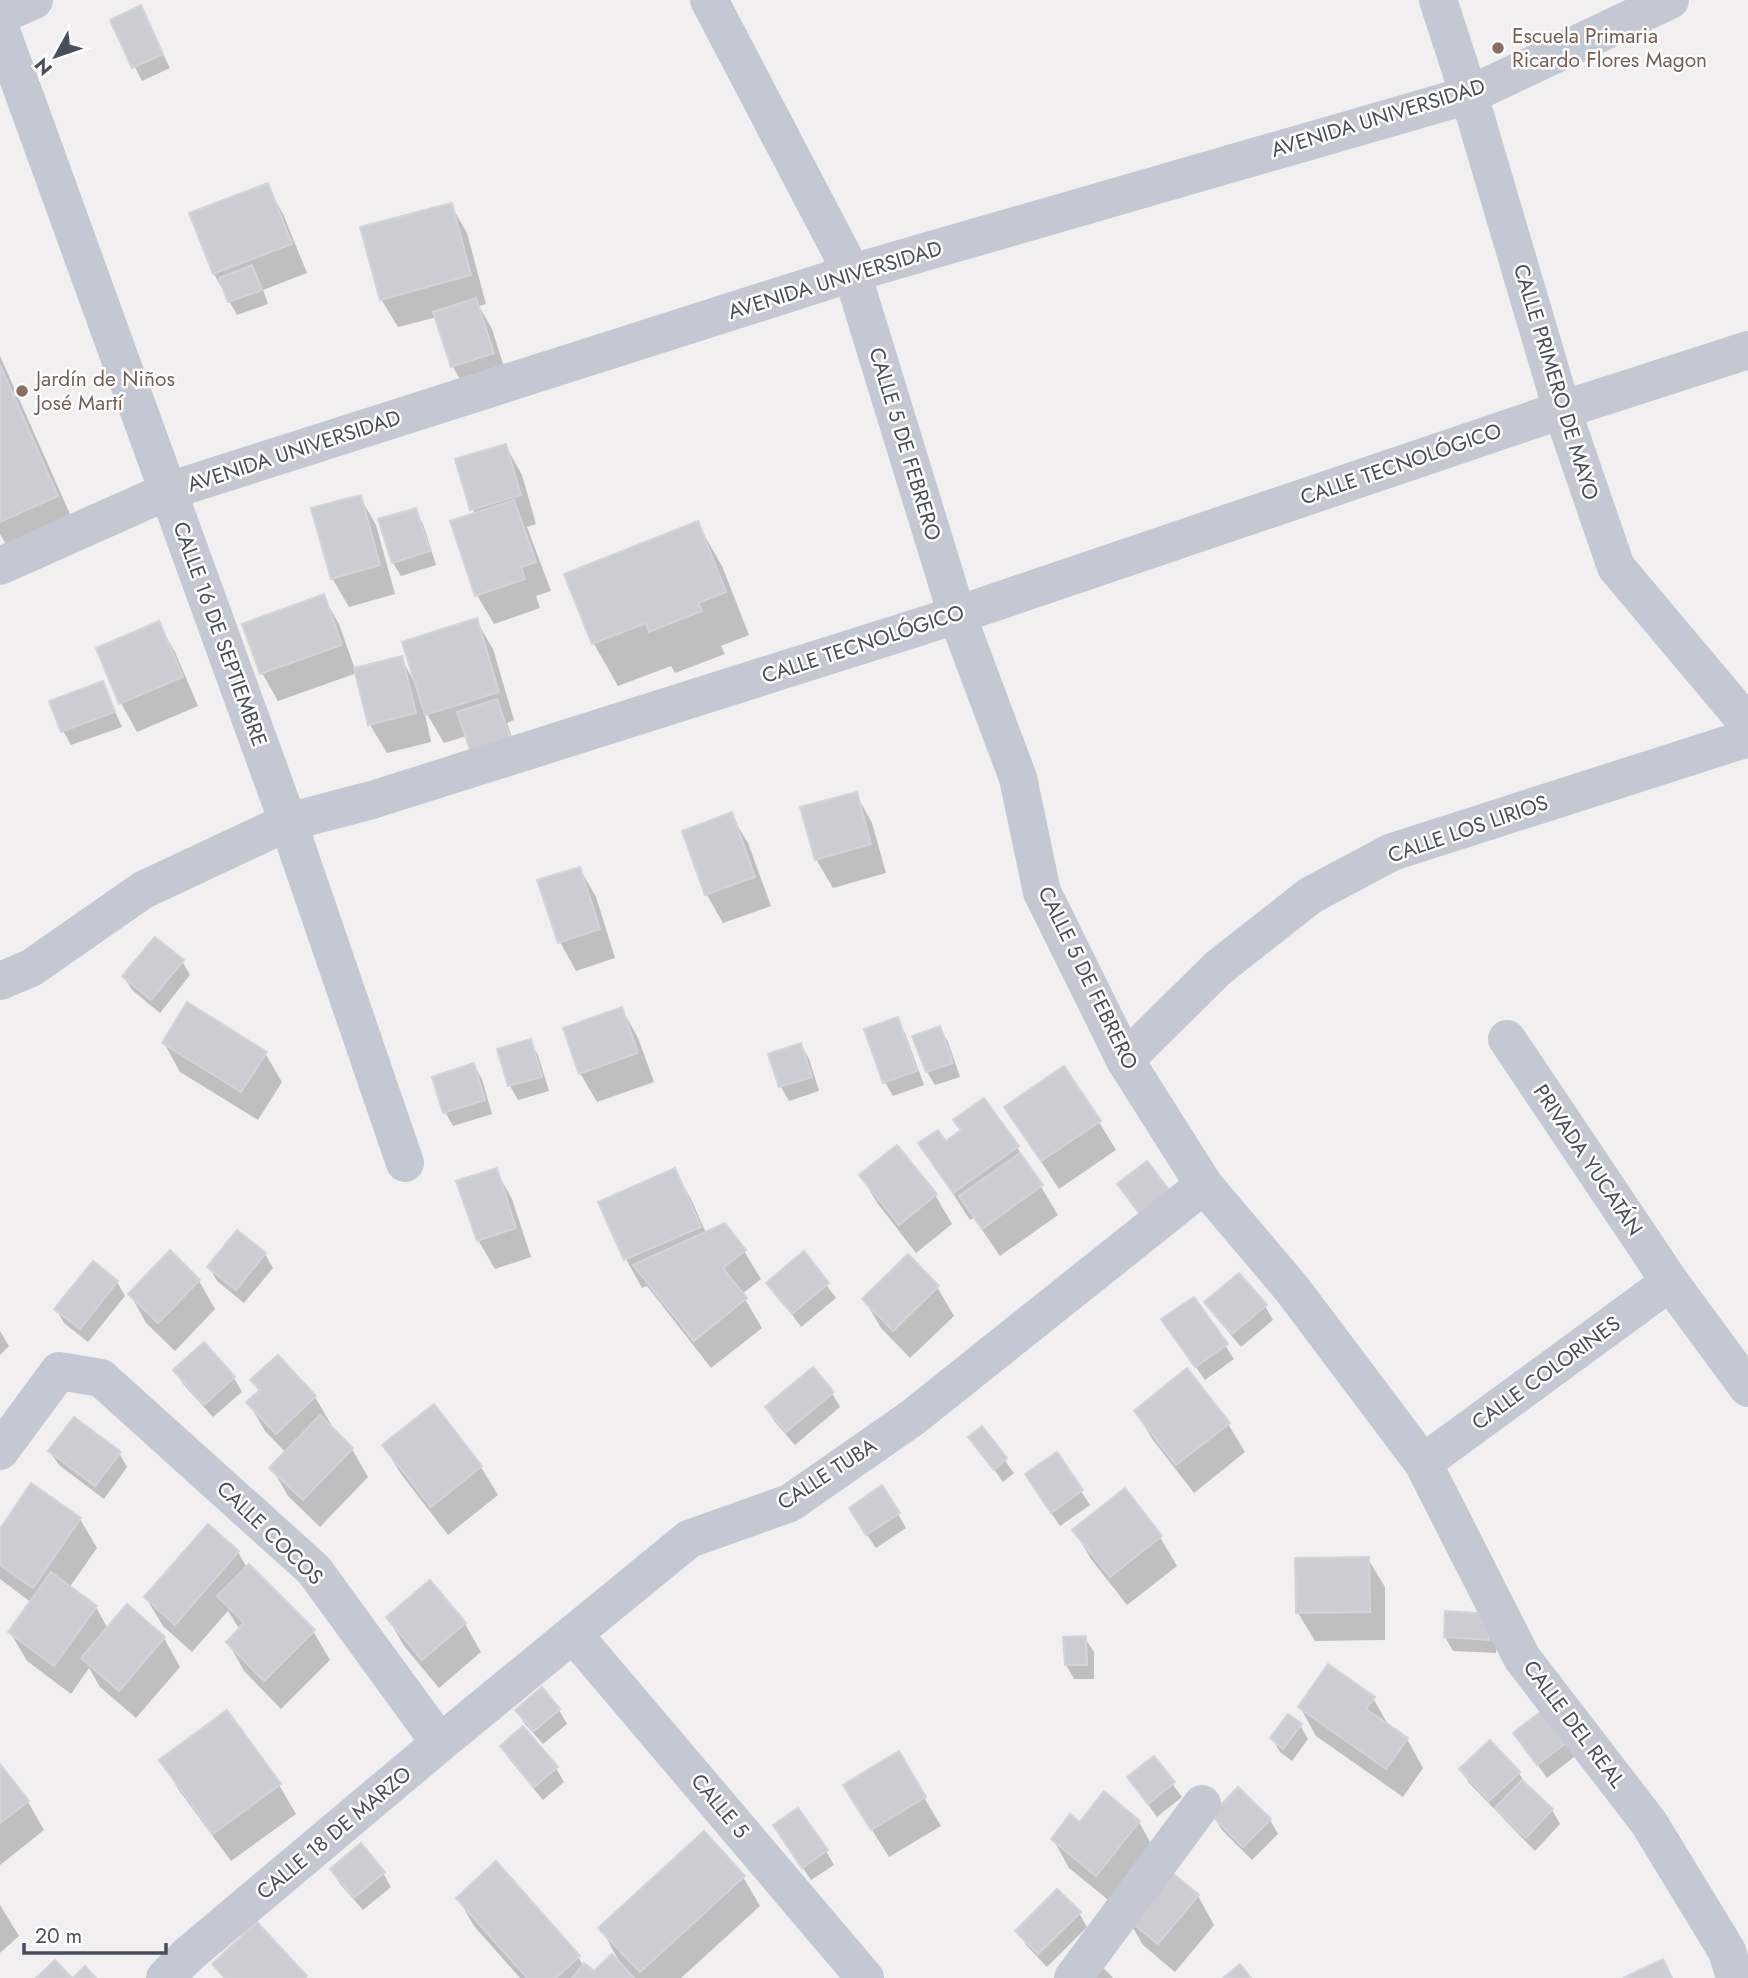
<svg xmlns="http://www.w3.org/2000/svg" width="1748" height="1978" font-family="Jost,sans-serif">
  <rect width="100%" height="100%" fill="#f1efef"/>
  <g fill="#0003">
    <polygon points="140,8 170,68 142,81 112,21"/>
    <polygon points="267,185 283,214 307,273 263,290 268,304 237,315 214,274 192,214"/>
    <polygon points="451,205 467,233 486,304 479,306 492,329 509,382 469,395 453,367 437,317 398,327 381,299"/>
    <polygon points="0,356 81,539 19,567 0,534"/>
    <polygon points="506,446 522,475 536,524 527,527 551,591 536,596 540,608 494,624 477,595 475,515 457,460"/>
    <polygon points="360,497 376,525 395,594 349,607 332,578"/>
    <polygon points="415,510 423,524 436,565 401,576 393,563 380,520"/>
    <polygon points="698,524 722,566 749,635 721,646 725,654 675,673 671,666 618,686 594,644 567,575"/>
    <polygon points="323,596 339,624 355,669 401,658 415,683 476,620 493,649 514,720 507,723 518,754 467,736 444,743 424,709 431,742 387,753 370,725 357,673 278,701 262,673"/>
    <polygon points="158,623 175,652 198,706 137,732 121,703"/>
    <polygon points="102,683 122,727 71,745 63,731"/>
    <polygon points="856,794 872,823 886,873 833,888 816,859"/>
    <polygon points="731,815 748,843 771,906 723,923 707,895 684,832"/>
    <polygon points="580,869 596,897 615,958 576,971 560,942"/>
    <polygon points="182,961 190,975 160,1013 132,990 124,977"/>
    <polygon points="622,1009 638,1038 654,1082 597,1102 580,1073"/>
    <polygon points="897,1019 905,1033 924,1085 893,1096 885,1082"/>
    <polygon points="940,1028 948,1042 960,1077 935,1085 927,1072"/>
    <polygon points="530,1041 538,1055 549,1091 518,1100 510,1086 499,1050"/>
    <polygon points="164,1043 265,1053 282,1082 258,1120 180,1072"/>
    <polygon points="801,1045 809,1059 819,1091 789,1101 781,1087 770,1055"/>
    <polygon points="474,1065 482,1079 492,1114 453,1126 445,1112"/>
    <polygon points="1006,1108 1099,1122 1116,1150 1059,1189"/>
    <polygon points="955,1120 1017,1147 1058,1215 1000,1256 974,1218 970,1220 921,1144 946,1143 962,1132"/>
    <polygon points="496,1170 512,1199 531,1257 495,1269 478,1240"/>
    <polygon points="674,1170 691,1199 706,1233 744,1251 761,1279 742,1294 762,1328 711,1368 647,1286 642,1288 626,1259"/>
    <polygon points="861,1176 935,1195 952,1224 916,1253 878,1204"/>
    <polygon points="265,1254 273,1268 244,1303 217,1281 209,1267"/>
    <polygon points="804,1254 836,1298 801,1327 769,1283"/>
    <polygon points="199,1281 215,1309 175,1351 146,1323 130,1294"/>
    <polygon points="117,1282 125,1296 88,1342 64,1323 56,1309"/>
    <polygon points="937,1287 954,1316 910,1358 881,1328 864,1299"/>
    <polygon points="1194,1299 1234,1359 1205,1380 1172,1333"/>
    <polygon points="1207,1302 1265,1306 1273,1320 1241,1347 1215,1316"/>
    <polygon points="0,1331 9,1346 0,1355"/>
    <polygon points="277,1357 315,1397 332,1426 330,1428 352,1449 368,1477 320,1527 288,1496 272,1468 286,1453 265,1431 248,1402 259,1392 252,1380"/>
    <polygon points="175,1370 234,1378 242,1392 213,1417 183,1384"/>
    <polygon points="813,1370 832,1393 840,1407 795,1445 775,1422 767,1408"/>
    <polygon points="1136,1412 1228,1424 1245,1452 1194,1493 1153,1440"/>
    <polygon points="981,1428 1014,1473 1003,1482 971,1437"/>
    <polygon points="384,1446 481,1467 498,1495 448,1535 401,1474"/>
    <polygon points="50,1452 119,1453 127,1467 104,1499 59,1465"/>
    <polygon points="1057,1454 1090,1505 1060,1526 1035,1489"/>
    <polygon points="898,1514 906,1528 876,1548 859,1523"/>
    <polygon points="80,1519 97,1548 69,1588 96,1607 108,1629 164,1638 180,1667 136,1718 100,1687 89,1668 71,1694 27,1661 10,1632 32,1603 0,1579 0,1532"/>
    <polygon points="208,1527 238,1552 247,1568 313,1631 330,1660 281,1709 244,1671 228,1642 240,1630 228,1611 192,1652 163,1626 146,1598"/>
    <polygon points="1074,1530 1160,1537 1177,1566 1127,1605 1091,1559"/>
    <polygon points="1368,1559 1385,1587 1385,1640 1315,1641 1298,1613"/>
    <polygon points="388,1618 465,1624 481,1652 439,1688 404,1646"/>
    <polygon points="1498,1630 1496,1653 1453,1651 1445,1637"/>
    <polygon points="1085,1638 1094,1652 1094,1679 1074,1679 1066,1665"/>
    <polygon points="1373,1698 1390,1728 1407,1739 1423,1768 1403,1797 1316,1736 1300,1707"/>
    <polygon points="1547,1709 1578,1754 1547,1778 1515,1733"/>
    <polygon points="559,1710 567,1724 543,1744 525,1724 517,1711"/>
    <polygon points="1300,1725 1308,1739 1292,1761 1280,1752 1272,1738"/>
    <polygon points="1490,1743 1519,1773 1526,1785 1552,1810 1560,1824 1535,1851 1469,1783 1461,1770"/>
    <polygon points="502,1746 556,1768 564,1782 543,1800 510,1760"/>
    <polygon points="898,1754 941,1826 889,1857 862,1814"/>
    <polygon points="1154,1759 1182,1797 1157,1817 1129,1778"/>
    <polygon points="162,1760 279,1785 296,1814 231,1861 178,1789"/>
    <polygon points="0,1767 28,1802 44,1830 0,1865"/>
    <polygon points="1213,1815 1270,1820 1278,1834 1252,1860 1221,1829"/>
    <polygon points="1139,1822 1155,1851 1113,1904 1069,1868 1053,1839 1080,1824"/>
    <polygon points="783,1839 826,1851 834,1865 811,1880"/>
    <polygon points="1165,1869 1198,1896 1214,1925 1175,1972 1143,1945 1126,1916"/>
    <polygon points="332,1870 383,1873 391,1887 363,1910 340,1884"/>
    <polygon points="743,1877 760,1906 681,1978 520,1978 474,1926 458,1898 578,1957 583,1965 594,1974 621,1965 601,1928"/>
    <polygon points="0,1905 19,1936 0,1953"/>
    <polygon points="1079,1913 1087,1927 1047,1967 1026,1945 1018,1931"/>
    <polygon points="1097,1961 1113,1978 1080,1978"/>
  </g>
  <g fill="#cccdd3" stroke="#d3d4da" stroke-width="2">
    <polygon points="141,5 163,54 132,68 110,20"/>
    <polygon points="268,183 292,244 213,274 189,213"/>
    <polygon points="452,203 471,275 380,300 360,227"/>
    <polygon points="252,265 262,290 228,302 219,278"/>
    <polygon points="476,298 494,353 451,367 433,312"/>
    <polygon points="0,365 58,496 0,522"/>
    <polygon points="506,444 521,495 470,510 455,459"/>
    <polygon points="361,495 380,565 331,579 311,508"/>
    <polygon points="514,500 536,562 521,567 525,579 475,596 450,521"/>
    <polygon points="416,508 430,551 392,563 378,519"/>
    <polygon points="698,521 726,592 698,603 702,611 649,632 646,623 592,644 564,574"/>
    <polygon points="324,594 342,645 260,674 242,624"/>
    <polygon points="477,618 499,692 425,715 402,642"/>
    <polygon points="159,621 183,677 119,704 96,648"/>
    <polygon points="402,656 416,713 368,725 354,668"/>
    <polygon points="103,681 115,712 61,732 49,701"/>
    <polygon points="497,699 511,740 471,753 457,712"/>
    <polygon points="857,792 871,844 815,860 800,807"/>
    <polygon points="732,812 755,877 705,895 682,831"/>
    <polygon points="580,867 600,929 558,943 537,880"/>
    <polygon points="155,937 184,960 151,1000 122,976"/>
    <polygon points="187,1002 267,1052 241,1092 162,1043"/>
    <polygon points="622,1007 638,1053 579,1074 563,1028"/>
    <polygon points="898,1017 917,1071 883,1083 864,1029"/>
    <polygon points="940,1026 953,1063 926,1072 912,1036"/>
    <polygon points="531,1039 542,1077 508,1086 497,1049"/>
    <polygon points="801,1043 812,1077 779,1087 768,1054"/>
    <polygon points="474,1063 485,1100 443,1113 432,1077"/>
    <polygon points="1064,1066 1101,1121 1041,1161 1004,1107"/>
    <polygon points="984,1098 1019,1146 953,1193 918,1143 938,1130 946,1141 961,1130 953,1120"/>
    <polygon points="897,1145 937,1194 899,1225 859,1175"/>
    <polygon points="1020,1153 1043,1185 982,1229 959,1196"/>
    <polygon points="1147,1161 1170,1191 1140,1214 1117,1184"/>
    <polygon points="497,1168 516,1228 477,1241 456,1181"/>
    <polygon points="675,1168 701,1227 624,1260 598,1202"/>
    <polygon points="725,1223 746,1250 723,1268 747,1298 694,1341 633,1265"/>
    <polygon points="237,1230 266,1253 236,1290 207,1267"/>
    <polygon points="170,1250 200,1280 158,1323 128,1294"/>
    <polygon points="804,1251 829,1283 792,1314 766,1283"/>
    <polygon points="908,1254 939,1286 893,1331 862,1299"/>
    <polygon points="93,1261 118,1281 80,1329 54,1309"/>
    <polygon points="1239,1273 1267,1305 1232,1334 1204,1302"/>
    <polygon points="1194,1297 1228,1344 1195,1367 1161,1319"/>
    <polygon points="204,1342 235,1377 204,1405 173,1370"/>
    <polygon points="278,1355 316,1396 276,1434 246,1402 260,1390 250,1380"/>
    <polygon points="813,1367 834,1392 786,1432 765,1407"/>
    <polygon points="1187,1368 1230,1423 1176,1465 1134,1411"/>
    <polygon points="434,1404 482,1466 431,1507 382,1445"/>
    <polygon points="320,1415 353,1448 303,1500 269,1468"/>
    <polygon points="74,1417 121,1452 95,1486 48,1451"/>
    <polygon points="982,1426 1007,1458 994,1470 968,1437"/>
    <polygon points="1057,1452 1083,1490 1051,1513 1025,1474"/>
    <polygon points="31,1483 81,1518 33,1588 0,1565 0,1529"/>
    <polygon points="882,1485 900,1513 866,1535 849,1508"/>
    <polygon points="1125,1488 1162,1536 1110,1577 1072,1530"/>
    <polygon points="208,1524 239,1551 175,1625 144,1597"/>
    <polygon points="1369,1557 1370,1612 1296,1613 1295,1558"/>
    <polygon points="249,1564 315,1630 264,1681 226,1642 244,1623 217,1596"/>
    <polygon points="51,1572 97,1606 54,1666 8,1632"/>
    <polygon points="430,1580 466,1623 422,1660 386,1617"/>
    <polygon points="127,1604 165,1637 119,1691 81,1658"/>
    <polygon points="1445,1611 1491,1614 1489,1640 1444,1637"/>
    <polygon points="1086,1636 1087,1665 1065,1665 1063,1637"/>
    <polygon points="1328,1664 1375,1697 1366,1709 1408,1738 1386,1769 1298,1707"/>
    <polygon points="542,1687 560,1709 534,1731 515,1710"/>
    <polygon points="1547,1707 1571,1739 1537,1765 1513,1733"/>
    <polygon points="227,1710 281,1784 213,1834 159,1760"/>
    <polygon points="1288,1714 1302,1724 1283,1749 1270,1738"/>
    <polygon points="523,1726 558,1767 534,1787 500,1746"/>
    <polygon points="1490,1740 1520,1772 1489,1801 1459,1769"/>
    <polygon points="899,1751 926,1797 871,1830 843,1785"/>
    <polygon points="1154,1756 1175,1782 1148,1804 1127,1777"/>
    <polygon points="0,1764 29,1801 0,1823"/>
    <polygon points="1522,1780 1553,1809 1526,1838 1495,1808"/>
    <polygon points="1238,1787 1271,1819 1243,1847 1211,1815"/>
    <polygon points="1104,1791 1140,1821 1096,1876 1051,1839 1070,1814 1080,1822"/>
    <polygon points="798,1808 828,1850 802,1868 773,1825"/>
    <polygon points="704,1831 745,1876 640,1972 598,1928"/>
    <polygon points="361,1843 385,1872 354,1898 330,1869"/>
    <polygon points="496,1861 580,1956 556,1978 527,1978 456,1898"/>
    <polygon points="1165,1867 1199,1895 1158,1944 1124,1916"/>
    <polygon points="1057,1889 1081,1912 1038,1954 1015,1931"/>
    <polygon points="257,1922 307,1976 305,1978 225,1978 212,1964"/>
    <polygon points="612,1954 634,1978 572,1978 584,1963 594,1971"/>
    <polygon points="1663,1959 1672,1978 1623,1978"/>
    <polygon points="55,1960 72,1978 36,1978"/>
    <polygon points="1240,1964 1251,1978 1223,1978"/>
    <polygon points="85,1966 96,1978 73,1978"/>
  </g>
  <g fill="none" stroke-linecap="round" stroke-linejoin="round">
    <g stroke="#c3c8d3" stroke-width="38">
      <polyline points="709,0 852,273 957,615 1018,778 1042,892 1125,1060 1204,1185 1292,1289 1423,1463 1522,1658 1649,1823 1727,1951 1735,1978"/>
      <polyline points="1438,0 1469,95 1562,410 1616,567 1748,724"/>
      <polyline points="0,15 34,0"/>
      <polyline points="0,28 288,822 405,1163"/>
      <polyline points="0,566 168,491 852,273 1469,95 1670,0"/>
      <polyline points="0,981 31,968 143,890 288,822 372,800 957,615 1562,410 1748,350"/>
      <polyline points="1507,1039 1670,1282 1748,1388"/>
      <polyline points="1125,1060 1218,968 1311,895 1392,852 1748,738"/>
      <polyline points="0,1451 59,1371 101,1378 314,1570 440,1743"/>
      <polyline points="1423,1463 1670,1282"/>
      <polyline points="574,1635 865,1978"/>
      <polyline points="165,1978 189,1954 440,1743 689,1539 790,1503 912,1418 1204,1185"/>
      <polyline points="1073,1978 1202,1804"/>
    </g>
  </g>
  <g fill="#8d6e63" stroke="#fff" stroke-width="2.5">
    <circle cx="1498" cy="48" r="7"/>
    <circle cx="22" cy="391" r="7"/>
  </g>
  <g text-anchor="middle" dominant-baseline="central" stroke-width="5" stroke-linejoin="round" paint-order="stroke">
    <g font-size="21" fill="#785e54" stroke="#fff" text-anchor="start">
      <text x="1512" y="36">Escuela Primaria<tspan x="1512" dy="24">Ricardo Flores Magon</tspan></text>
      <text x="36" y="379">Jardín de Niños<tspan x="36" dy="24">José Martí</tspan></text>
    </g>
    <g font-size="21" fill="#484e5b" stroke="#fff">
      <text transform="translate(1378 118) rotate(-17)">AVENIDA UNIVERSIDAD</text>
      <text transform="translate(835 280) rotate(-17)">AVENIDA UNIVERSIDAD</text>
      <text transform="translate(1556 382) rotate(73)">CALLE PRIMERO DE MAYO</text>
      <text transform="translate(905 444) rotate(73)">CALLE 5 DE FEBRERO</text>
      <text transform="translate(294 451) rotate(-18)">AVENIDA UNIVERSIDAD</text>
      <text transform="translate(1401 464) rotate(-19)">CALLE TECNOLÓGICO</text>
      <text transform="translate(220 634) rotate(70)">CALLE 16 DE SEPTIEMBRE</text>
      <text transform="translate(863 644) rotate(-18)">CALLE TECNOLÓGICO</text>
      <text transform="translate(1468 829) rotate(-19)">CALLE LOS LIRIOS</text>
      <text transform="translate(1088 978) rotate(64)">CALLE 5 DE FEBRERO</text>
      <text transform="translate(1588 1160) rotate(56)">PRIVADA YUCATÁN</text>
      <text transform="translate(1546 1373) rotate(-36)">CALLE COLORINES</text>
      <text transform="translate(827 1474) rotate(-33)">CALLE TUBA</text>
      <text transform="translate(270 1533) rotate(44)">CALLE COCOS</text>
      <text transform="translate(1574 1724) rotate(53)">CALLE DEL REAL</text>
      <text transform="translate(720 1806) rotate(50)">CALLE 5</text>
      <text transform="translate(334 1833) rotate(-40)">CALLE 18 DE MARZO</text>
    </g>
  </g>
  <g transform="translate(56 56) rotate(230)" stroke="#ffffff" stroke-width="5" paint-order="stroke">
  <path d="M0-5L12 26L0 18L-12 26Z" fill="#484e5b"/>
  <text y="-10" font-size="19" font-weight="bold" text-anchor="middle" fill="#484e5b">N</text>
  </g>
  <path d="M24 1943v10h142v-10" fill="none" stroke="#484e5b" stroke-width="3.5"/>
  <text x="35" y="1943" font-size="21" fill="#484e5b" stroke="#ffffff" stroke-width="5" paint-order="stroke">20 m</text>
</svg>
